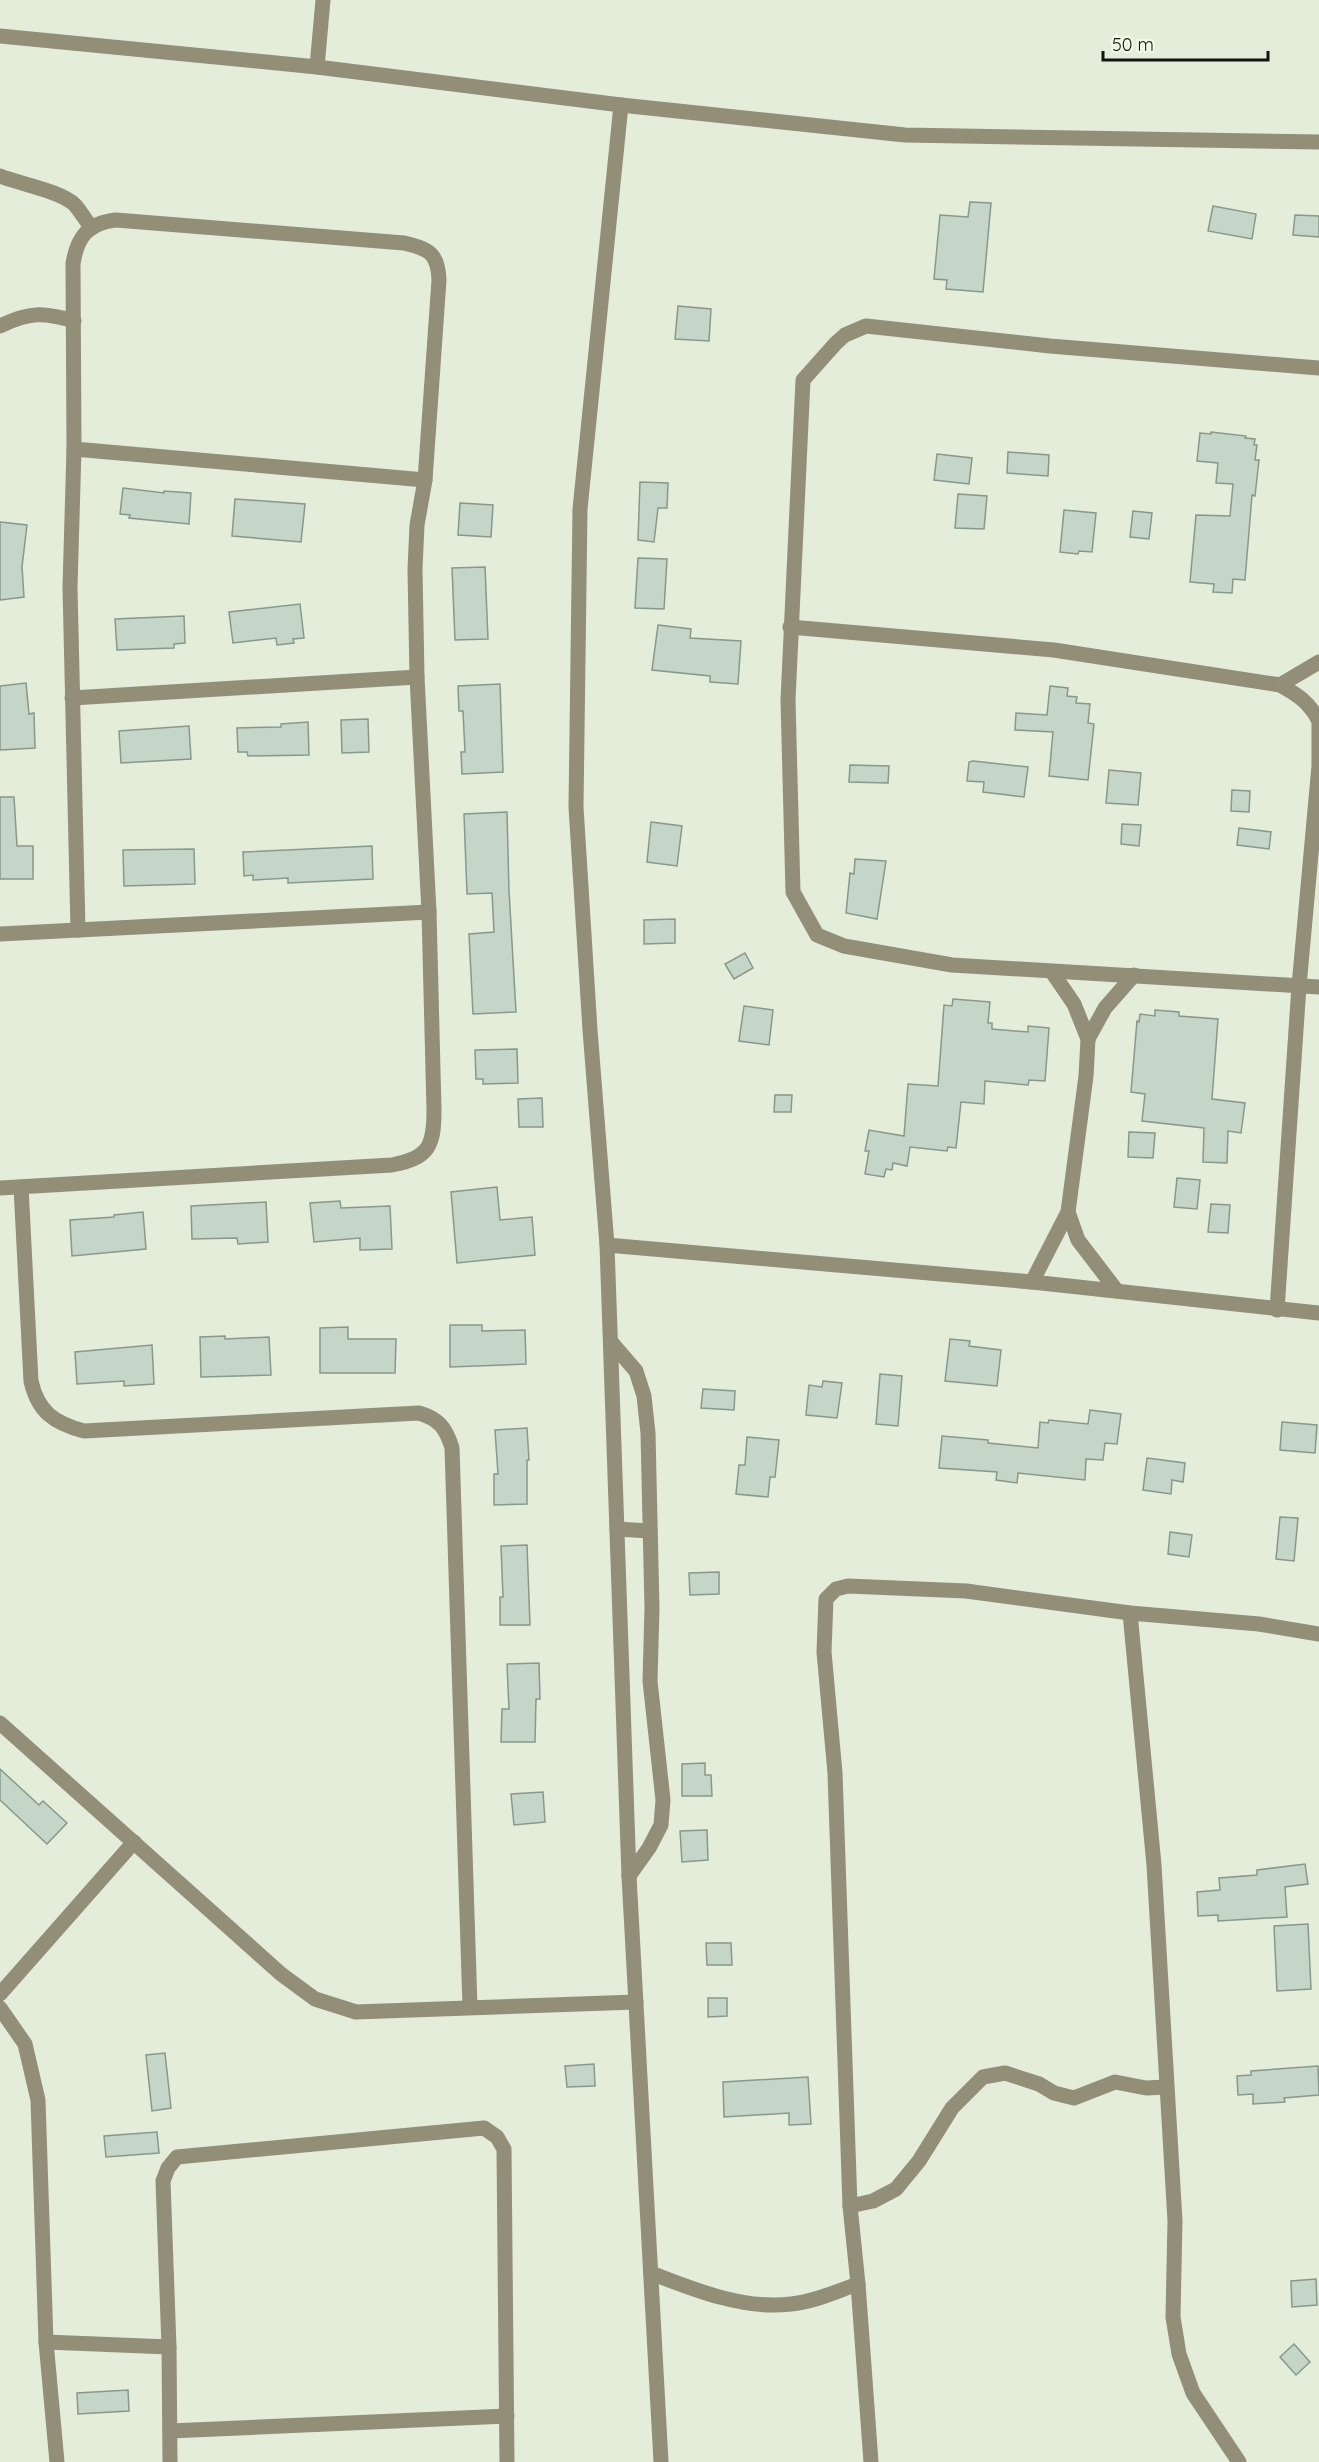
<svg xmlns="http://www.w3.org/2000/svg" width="1319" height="2462" font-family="Quicksand,sans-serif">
  <rect width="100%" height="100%" fill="#e4ecda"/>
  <g fill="#c5d6c8" stroke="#88988b" stroke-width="1.5">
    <polygon points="970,202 991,203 983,292 946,289 947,280 934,279 940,215 968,217"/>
    <polygon points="1213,206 1256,214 1252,239 1208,231"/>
    <polygon points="1295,215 1319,216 1319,237 1293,235"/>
    <polygon points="678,306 711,309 709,341 675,339"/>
    <polygon points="1211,432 1246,436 1245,438 1255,439 1254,445 1257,445 1255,460 1259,460 1255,496 1252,495 1245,580 1233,579 1232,593 1213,592 1214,584 1190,582 1196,515 1230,516 1233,484 1216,483 1218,463 1197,461 1200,433 1211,434"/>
    <polygon points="1008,452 1049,455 1048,476 1007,473"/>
    <polygon points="937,454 972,458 969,484 934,480"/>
    <polygon points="640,482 668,483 667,508 658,508 654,542 638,540"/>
    <polygon points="123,488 164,493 164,491 191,493 189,524 129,518 130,515 120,514"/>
    <polygon points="958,494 987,496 984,529 955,528"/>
    <polygon points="235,499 305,504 301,542 232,536"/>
    <polygon points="460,503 493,505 491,537 458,535"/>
    <polygon points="1064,510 1096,513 1092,552 1079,551 1078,554 1060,552"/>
    <polygon points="1133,511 1152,513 1149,539 1130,537"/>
    <polygon points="0,522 27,525 22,567 24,597 0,600"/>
    <polygon points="638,558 667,559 664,609 635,608"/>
    <polygon points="485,567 488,639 455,640 452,568"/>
    <polygon points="300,604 304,638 293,639 294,643 277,645 276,638 233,643 229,612"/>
    <polygon points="184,616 185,643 174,644 174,648 117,650 115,619"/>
    <polygon points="658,625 691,629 690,638 741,641 738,684 710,682 710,676 652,670"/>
    <polygon points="26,683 29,714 34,713 35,748 0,750 0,686"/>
    <polygon points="500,684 503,772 462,774 461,752 465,752 463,711 459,711 458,686"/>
    <polygon points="1050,686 1068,688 1067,696 1077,697 1076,703 1090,704 1088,723 1094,724 1088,780 1049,776 1053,732 1015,730 1016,713 1047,715"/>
    <polygon points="368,719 369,752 342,753 341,720"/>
    <polygon points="308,722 309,755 248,756 247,752 238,752 237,728 281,727 281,724"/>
    <polygon points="189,726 191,759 121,763 119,731"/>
    <polygon points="973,761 1028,767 1024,797 983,792 984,782 967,781 969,762"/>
    <polygon points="850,765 889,766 888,783 849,782"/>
    <polygon points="1109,770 1141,773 1138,805 1106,803"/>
    <polygon points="1232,790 1250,791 1249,812 1231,811"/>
    <polygon points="0,797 14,797 17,846 33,846 33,879 0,879"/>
    <polygon points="507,812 509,891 516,1012 473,1014 469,934 494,932 492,893 467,894 464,814"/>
    <polygon points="651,822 682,826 677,866 647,862"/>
    <polygon points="1122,824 1141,825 1139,846 1121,844"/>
    <polygon points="1239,828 1271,832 1269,849 1237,845"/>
    <polygon points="372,846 373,879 288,883 288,878 253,880 253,875 244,876 243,852"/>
    <polygon points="194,849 195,884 124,886 123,850"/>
    <polygon points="855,859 886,861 877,919 846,913 850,873 854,874"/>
    <polygon points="675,919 675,943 644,944 644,920"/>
    <polygon points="745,953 753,968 734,979 725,964"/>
    <polygon points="953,999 990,1002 988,1023 992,1023 992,1029 1028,1032 1028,1026 1049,1028 1045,1081 1029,1080 1028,1085 985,1081 984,1104 961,1102 956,1148 948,1147 947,1151 910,1147 907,1166 893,1163 892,1170 886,1169 884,1177 865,1174 869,1151 865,1151 869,1130 904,1136 908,1084 938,1086 944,1005 952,1006"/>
    <polygon points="744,1006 773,1010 769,1045 739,1041"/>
    <polygon points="1155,1010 1179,1012 1179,1016 1218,1019 1212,1099 1245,1103 1241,1133 1228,1131 1227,1163 1203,1162 1204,1128 1142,1121 1145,1094 1131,1092 1137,1021 1139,1022 1140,1014 1155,1016"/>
    <polygon points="517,1049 518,1083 483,1084 483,1079 476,1079 475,1050"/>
    <polygon points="775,1095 792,1095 791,1112 774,1112"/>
    <polygon points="542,1098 543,1127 519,1127 518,1099"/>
    <polygon points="1129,1132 1155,1133 1153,1158 1128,1157"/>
    <polygon points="1177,1178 1200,1180 1197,1209 1174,1207"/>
    <polygon points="497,1187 500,1220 532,1217 535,1255 457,1263 451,1192"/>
    <polygon points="340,1201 341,1208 390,1206 392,1249 360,1250 360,1238 314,1242 310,1203"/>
    <polygon points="266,1202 268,1242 238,1244 237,1238 192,1239 191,1206"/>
    <polygon points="1211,1204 1230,1205 1228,1233 1208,1232"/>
    <polygon points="143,1212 146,1249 72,1256 70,1220 114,1217 114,1215"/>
    <polygon points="450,1325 482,1325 482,1331 525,1330 526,1364 450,1367"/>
    <polygon points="348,1327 348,1339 396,1339 395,1373 320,1373 320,1328"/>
    <polygon points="225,1336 225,1339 269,1337 271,1375 201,1377 200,1337"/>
    <polygon points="950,1339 970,1341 969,1346 1001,1350 997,1386 945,1381"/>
    <polygon points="152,1345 154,1384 124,1386 124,1381 77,1384 75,1352"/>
    <polygon points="880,1374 902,1376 898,1426 876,1424"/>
    <polygon points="823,1381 842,1383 837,1418 806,1415 809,1385 822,1387"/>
    <polygon points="703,1389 735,1391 734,1410 701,1408"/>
    <polygon points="1090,1410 1121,1414 1117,1444 1105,1443 1103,1460 1086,1459 1085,1480 1018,1473 1017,1483 996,1480 997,1472 939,1468 942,1436 988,1440 988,1443 1038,1448 1040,1422 1048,1423 1049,1420 1088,1424"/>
    <polygon points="1282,1422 1317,1425 1315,1453 1280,1450"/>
    <polygon points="527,1428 529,1460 527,1460 527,1504 494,1505 494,1474 498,1474 495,1430"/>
    <polygon points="747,1437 779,1440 775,1477 770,1477 768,1497 736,1494 739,1465 745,1465"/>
    <polygon points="1147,1458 1185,1463 1183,1482 1172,1480 1171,1494 1143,1490"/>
    <polygon points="1280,1517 1298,1518 1294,1561 1276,1559"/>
    <polygon points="1170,1532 1192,1535 1189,1557 1168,1554"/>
    <polygon points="527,1545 530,1625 500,1625 500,1597 503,1597 501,1546"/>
    <polygon points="719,1572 719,1594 690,1595 689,1573"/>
    <polygon points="539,1663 540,1699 536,1699 535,1742 501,1742 502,1709 509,1709 507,1664"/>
    <polygon points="705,1763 705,1775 711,1775 712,1796 682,1796 682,1764"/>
    <polygon points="0,1769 39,1805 43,1801 67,1823 47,1844 0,1800"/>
    <polygon points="543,1792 545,1822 514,1825 511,1794"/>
    <polygon points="707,1830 708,1860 682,1862 680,1831"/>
    <polygon points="1305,1864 1308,1884 1285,1887 1287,1917 1218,1921 1218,1915 1198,1916 1197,1892 1220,1890 1219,1878 1257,1875 1257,1870"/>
    <polygon points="1308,1924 1311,1989 1277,1991 1274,1926"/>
    <polygon points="706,1943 731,1943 732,1965 707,1965"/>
    <polygon points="708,1998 727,1998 727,2016 708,2017"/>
    <polygon points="165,2053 171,2108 152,2111 146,2055"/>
    <polygon points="594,2064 595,2086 567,2087 565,2066"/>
    <polygon points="1318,2066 1319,2095 1284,2098 1285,2102 1253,2104 1253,2094 1238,2095 1237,2076 1251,2075 1251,2071"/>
    <polygon points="808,2077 811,2124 789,2125 789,2113 724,2117 723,2082"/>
    <polygon points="157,2132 159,2153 106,2157 104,2136"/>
    <polygon points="1316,2279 1317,2305 1292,2307 1291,2281"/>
    <polygon points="1294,2344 1310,2362 1296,2375 1280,2357"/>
    <polygon points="128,2390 129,2411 78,2414 77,2393"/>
  </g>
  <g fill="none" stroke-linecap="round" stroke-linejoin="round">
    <g stroke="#928e77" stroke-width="15">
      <polyline points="0,36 317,67 621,105 905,135 1319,142"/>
      <polyline points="317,67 323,0"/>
      <polyline points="621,105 580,509 576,807 590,1030 607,1245 629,1876 661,2462"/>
      <path d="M0,176C20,184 61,191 75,205C81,212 86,221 92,228"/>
      <path d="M0,326C29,312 43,312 74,321"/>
      <polyline points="1319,368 1050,346 866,326 845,335 836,343 803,380 788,700 793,892 817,935 844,946 952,965 1319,987"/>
      <polyline points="74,449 425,480"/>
      <path d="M790,627L1054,650L1280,685C1298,695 1309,702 1319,721"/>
      <polyline points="1280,685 1319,662"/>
      <polyline points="72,698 417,677"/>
      <polyline points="0,934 429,912"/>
      <polyline points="1088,1039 1105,1008 1134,975"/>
      <path d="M21,1187L31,1381C38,1412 54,1423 84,1431L419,1413C439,1419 446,1428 452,1448L470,2007"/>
      <path d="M0,1188L392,1165C429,1158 434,1146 434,1110L429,912L417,677L415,569L417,525L425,480L439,280C438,253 429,249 404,243L116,220C88,223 77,237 73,264L74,449L70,587L78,930"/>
      <polyline points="1068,1212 1078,1240 1117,1291"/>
      <polyline points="607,1245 1032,1282 1319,1313"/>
      <polyline points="1032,1282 1068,1212 1086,1076 1088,1039 1074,1004 1052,972"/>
      <polyline points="1277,1310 1299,986 1319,766 1319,720"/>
      <polyline points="611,1342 636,1371 644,1396 648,1433 652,1608 650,1681 663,1800 661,1825 649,1848 629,1876"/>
      <polyline points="617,1529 650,1531"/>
      <polyline points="1130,1613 1154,1865 1175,2221 1173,2317 1179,2354 1193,2393 1239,2462"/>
      <polyline points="0,1723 281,1974 315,1999 356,2012 636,2002"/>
      <polyline points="0,1994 134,1842"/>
      <polyline points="0,2008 25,2044 38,2100 46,2342 57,2462"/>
      <polyline points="850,2206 873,2201 896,2189 919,2161 952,2108 983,2077 1005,2073 1039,2084 1054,2093 1074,2098 1115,2082 1146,2088 1166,2087"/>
      <path d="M651,2273C694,2290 745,2310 791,2304C814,2302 837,2291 858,2284"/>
      <polyline points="46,2342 169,2347"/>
      <polyline points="170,2431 507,2416"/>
      <polyline points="170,2462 169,2347 163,2181 168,2168 177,2157 484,2128 497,2137 504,2149 507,2462"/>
      <polyline points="871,2462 858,2284 850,2206 835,1773 824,1652 826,1599 836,1589 848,1586 966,1591 1130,1613 1259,1624 1319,1634"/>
    </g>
  </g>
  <path d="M1103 51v9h165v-9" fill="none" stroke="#131610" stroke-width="3"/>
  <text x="1112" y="51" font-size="18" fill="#131610" stroke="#f1f9e7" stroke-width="4.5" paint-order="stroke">50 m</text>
</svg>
